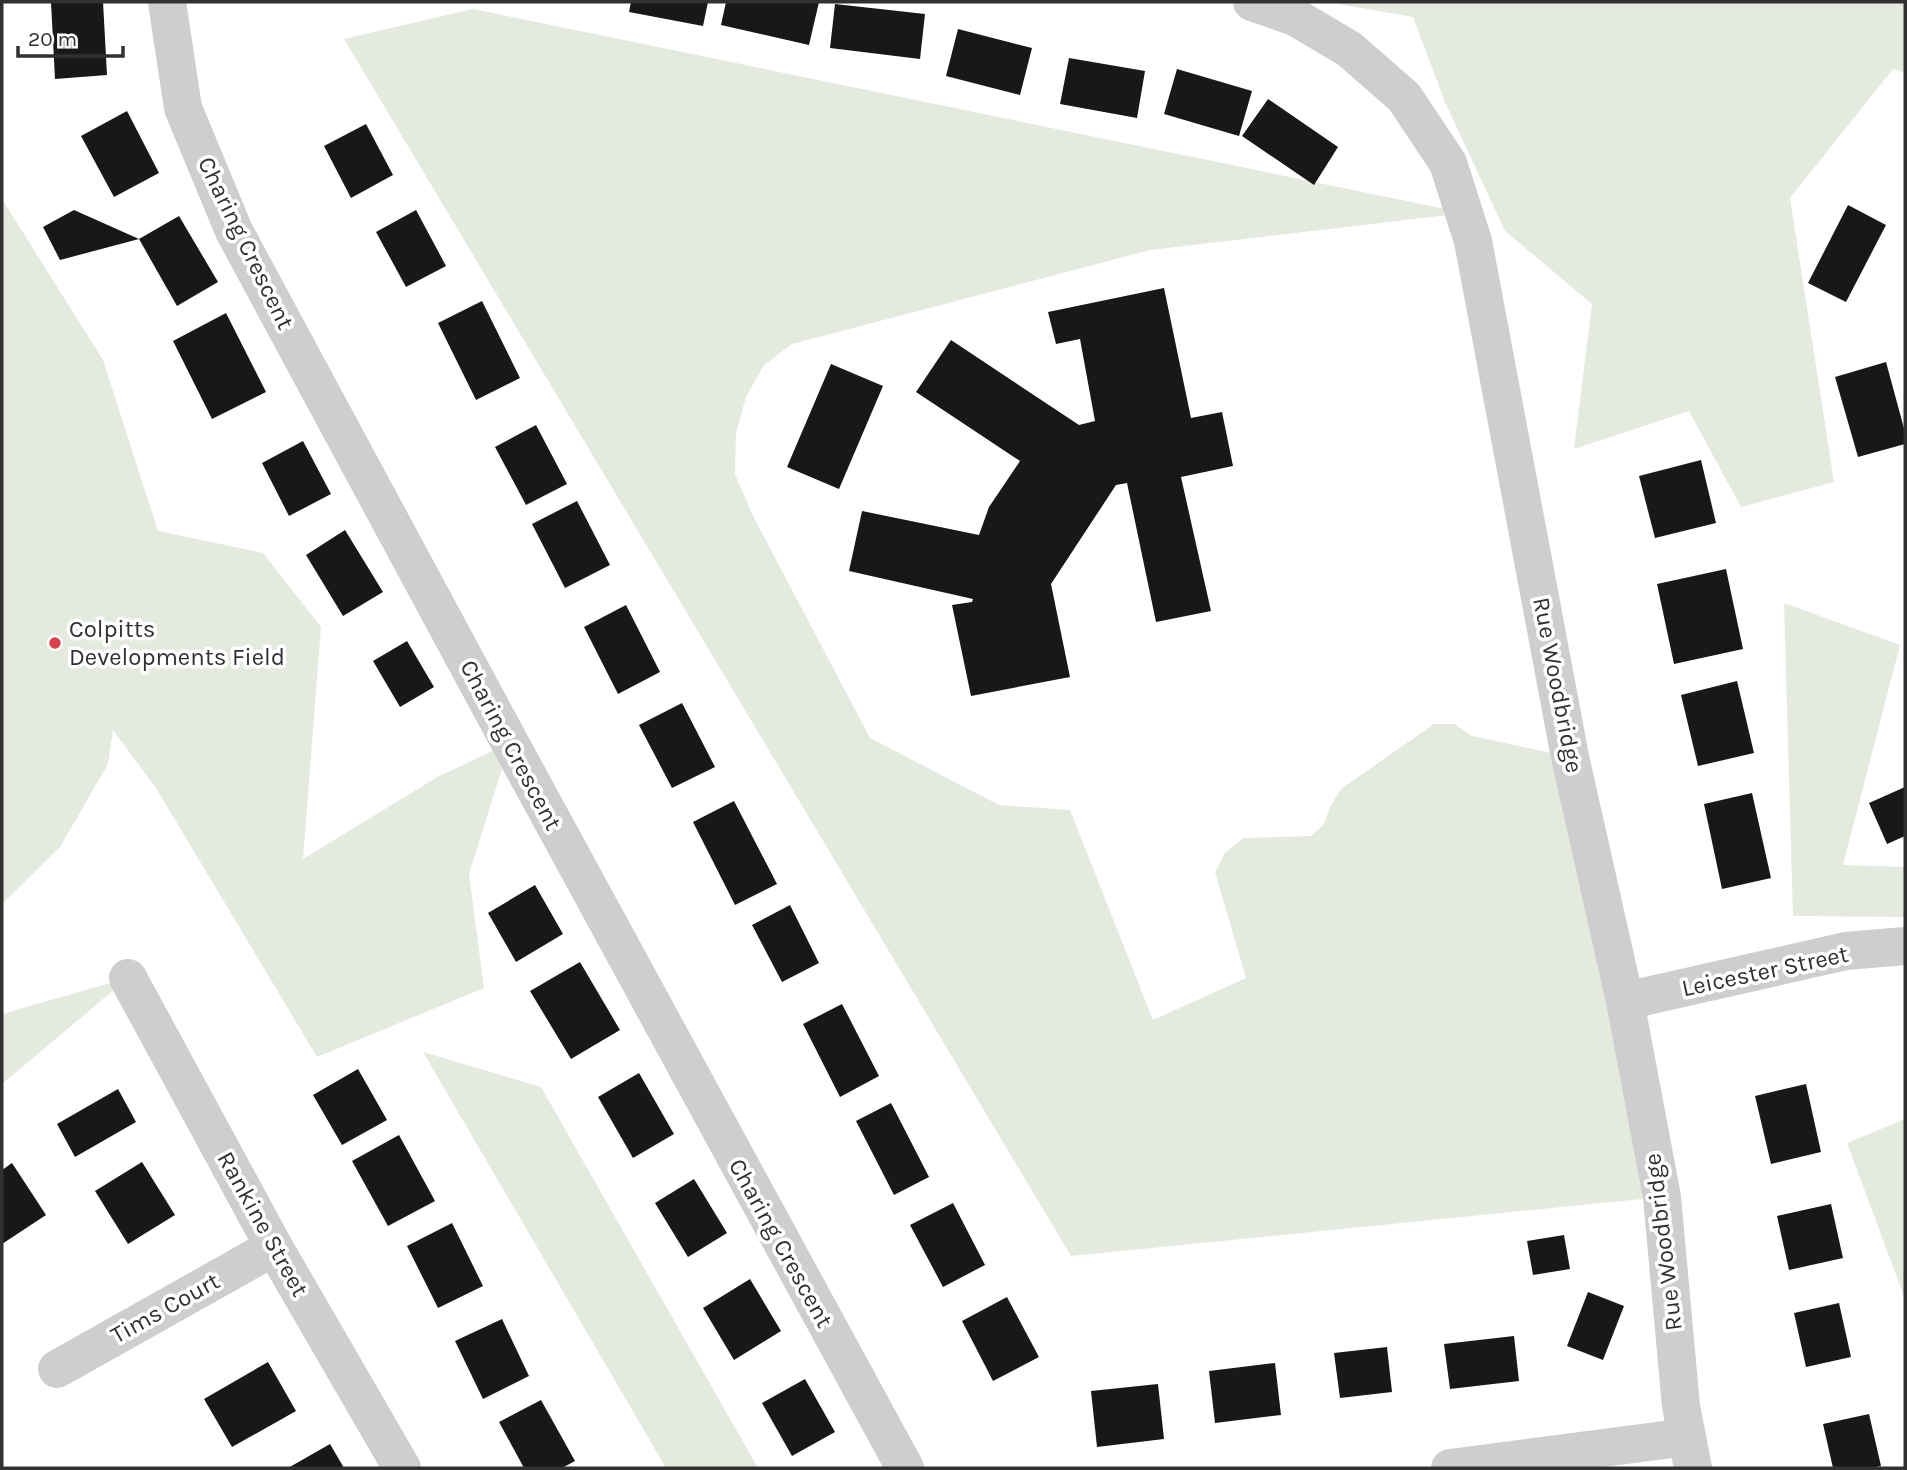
<svg xmlns="http://www.w3.org/2000/svg" width="1907" height="1470" font-family="Karla,sans-serif">
  <rect width="100%" height="100%" fill="#fff"/>
  <g fill="#e4eade">
    <polygon points="1327,2 1905,2 1905,73 1893,69 1790,198 1834,482 1741,507 1689,411 1574,449 1592,304 1505,231 1445,102 1413,17"/>
    <polygon points="473,9 1465,213 1150,250 792,344 764,365 746,397 736,433 735,474 753,516 870,738 999,805 1070,810 1153,1020 1246,978 1215,872 1225,853 1243,838 1311,836 1324,824 1330,807 1341,789 1434,724 1454,724 1472,736 1570,757 1662,1197 1071,1256 344,39"/>
    <polygon points="2,199 103,360 158,531 263,553 321,627 303,859 439,776 510,743 469,874 484,988 317,1057 156,788 113,730 108,764 60,847 2,904"/>
    <polygon points="1784,603 1900,645 1843,865 1905,867 1905,917 1793,916"/>
    <polygon points="128,978 2,1084 2,1014"/>
    <polygon points="423,1052 541,1087 758,1468 666,1468"/>
    <polygon points="1905,1119 1905,1299 1847,1143"/>
  </g>
  <g fill="#181818">
    <polygon points="51,2 103,2 107,75 55,79"/>
    <polygon points="631,2 708,2 703,26 629,12"/>
    <polygon points="726,2 819,2 809,45 721,25"/>
    <polygon points="835,4 925,14 920,59 830,48"/>
    <polygon points="958,29 1032,48 1020,95 946,76"/>
    <polygon points="1069,58 1145,71 1137,118 1060,104"/>
    <polygon points="1177,69 1252,91 1239,136 1164,114"/>
    <polygon points="1268,99 1338,147 1314,185 1242,136"/>
    <polygon points="127,111 159,173 114,197 81,136"/>
    <polygon points="366,124 393,175 351,198 324,146"/>
    <polygon points="1848,205 1886,225 1846,302 1808,283"/>
    <polygon points="74,210 139,239 60,260 43,227"/>
    <polygon points="416,210 446,266 406,287 376,232"/>
    <polygon points="179,216 218,282 177,306 139,239"/>
    <polygon points="1164,288 1191,418 1222,412 1233,466 1181,477 1211,611 1156,622 1127,483 1116,485 1051,584 1070,677 971,696 952,605 972,602 973,599 849,571 862,511 979,535 989,507 1020,461 916,392 951,340 1079,425 1095,421 1080,339 1056,344 1048,312"/>
    <polygon points="482,301 520,378 476,400 438,323"/>
    <polygon points="226,313 266,392 212,419 173,341"/>
    <polygon points="1886,362 1905,432 1905,444 1858,457 1835,377"/>
    <polygon points="831,364 883,386 839,489 787,467"/>
    <polygon points="536,425 567,484 526,505 495,447"/>
    <polygon points="303,441 331,494 289,516 262,463"/>
    <polygon points="1701,460 1716,523 1655,538 1639,476"/>
    <polygon points="577,501 610,565 565,588 532,524"/>
    <polygon points="345,530 383,592 343,616 306,555"/>
    <polygon points="1726,569 1743,649 1674,664 1657,584"/>
    <polygon points="626,605 660,672 618,694 584,627"/>
    <polygon points="407,641 434,687 400,707 373,661"/>
    <polygon points="1737,681 1754,753 1698,766 1681,695"/>
    <polygon points="682,703 715,767 672,788 639,725"/>
    <polygon points="1905,787 1905,836 1887,844 1869,803"/>
    <polygon points="1752,793 1771,878 1722,889 1704,804"/>
    <polygon points="734,801 777,884 735,905 693,822"/>
    <polygon points="535,885 563,934 516,962 488,913"/>
    <polygon points="790,905 819,963 782,982 752,925"/>
    <polygon points="580,962 620,1030 571,1059 530,991"/>
    <polygon points="842,1004 879,1076 840,1097 803,1024"/>
    <polygon points="358,1069 387,1120 342,1145 313,1095"/>
    <polygon points="639,1073 674,1134 633,1158 598,1097"/>
    <polygon points="1806,1084 1821,1152 1771,1164 1755,1096"/>
    <polygon points="118,1089 136,1122 75,1157 57,1124"/>
    <polygon points="891,1103 929,1177 894,1195 856,1121"/>
    <polygon points="399,1135 435,1201 388,1226 352,1161"/>
    <polygon points="142,1162 175,1215 128,1244 95,1191"/>
    <polygon points="12,1163 46,1215 2,1244 2,1170"/>
    <polygon points="694,1179 727,1233 688,1257 655,1203"/>
    <polygon points="953,1203 985,1265 943,1287 910,1225"/>
    <polygon points="1831,1204 1843,1258 1789,1270 1777,1216"/>
    <polygon points="452,1223 483,1286 438,1308 407,1246"/>
    <polygon points="1564,1235 1570,1269 1533,1275 1527,1241"/>
    <polygon points="750,1279 781,1331 734,1360 703,1308"/>
    <polygon points="1588,1292 1624,1306 1603,1360 1567,1346"/>
    <polygon points="1007,1297 1039,1357 993,1381 962,1321"/>
    <polygon points="1839,1303 1851,1357 1806,1367 1794,1313"/>
    <polygon points="502,1319 529,1376 483,1399 455,1341"/>
    <polygon points="1514,1336 1519,1381 1450,1389 1444,1344"/>
    <polygon points="1387,1347 1392,1392 1340,1398 1334,1353"/>
    <polygon points="268,1362 296,1411 232,1447 204,1399"/>
    <polygon points="1275,1363 1281,1415 1215,1423 1209,1371"/>
    <polygon points="805,1379 835,1432 792,1456 762,1403"/>
    <polygon points="1158,1384 1164,1439 1097,1447 1091,1391"/>
    <polygon points="541,1400 575,1461 562,1468 524,1468 499,1422"/>
    <polygon points="1869,1414 1881,1466 1871,1468 1833,1468 1823,1424"/>
    <polygon points="330,1444 344,1468 288,1468"/>
  </g>
  <g fill="none" stroke-linecap="round" stroke-linejoin="round">
    <g stroke="#cecece" stroke-width="38">
      <polyline points="167,2 183,108 234,231 510,743 905,1468"/>
      <polyline points="1252,2 1295,17 1349,49 1404,97 1448,163 1473,241 1570,757 1625,1001 1662,1197 1681,1406 1693,1468"/>
      <polyline points="128,978 274,1247 402,1468"/>
      <polyline points="1625,1001 1846,951 1905,946"/>
      <polyline points="57,1369 274,1247"/>
      <polyline points="1450,1468 1687,1437"/>
    </g>
  </g>
  <circle fill="#da414c" stroke="#fff" stroke-width="2.5" cx="55" cy="643" r="7"/>
  <g text-anchor="middle" dominant-baseline="central" stroke-width="7" stroke-linejoin="round" paint-order="stroke">
    <g font-size="24" fill="#313131" stroke="#fff">
      <text transform="translate(246 243) rotate(64)">Charing Crescent</text>
      <text transform="translate(1558 685) rotate(79)">Rue Woodbridge</text>
      <text transform="translate(511 745) rotate(62)">Charing Crescent</text>
      <text transform="translate(1765 971) rotate(-12)">Leicester Street</text>
      <text transform="translate(263 1224) rotate(61)">Rankine Street</text>
      <text transform="translate(1663 1242) rotate(-97)">Rue Woodbridge</text>
      <text transform="translate(781 1243) rotate(61)">Charing Crescent</text>
      <text transform="translate(165 1308) rotate(-29)">Tims Court</text>
    </g>
    <g font-size="24" fill="#313131" stroke="#fff" text-anchor="start">
      <text x="69" y="629">Colpitts<tspan x="69" dy="28">Developments Field</tspan></text>
    </g>
  </g>
  <rect width="1907" height="1470" fill="none" stroke="#313131" stroke-width="7"/>
  <path d="M18 46v10h105v-10" fill="none" stroke="#313131" stroke-width="3.5"/>
  <text x="28" y="46" font-size="21" fill="#313131" stroke="#ffffff" stroke-width="5" paint-order="stroke">20 m</text>
</svg>
